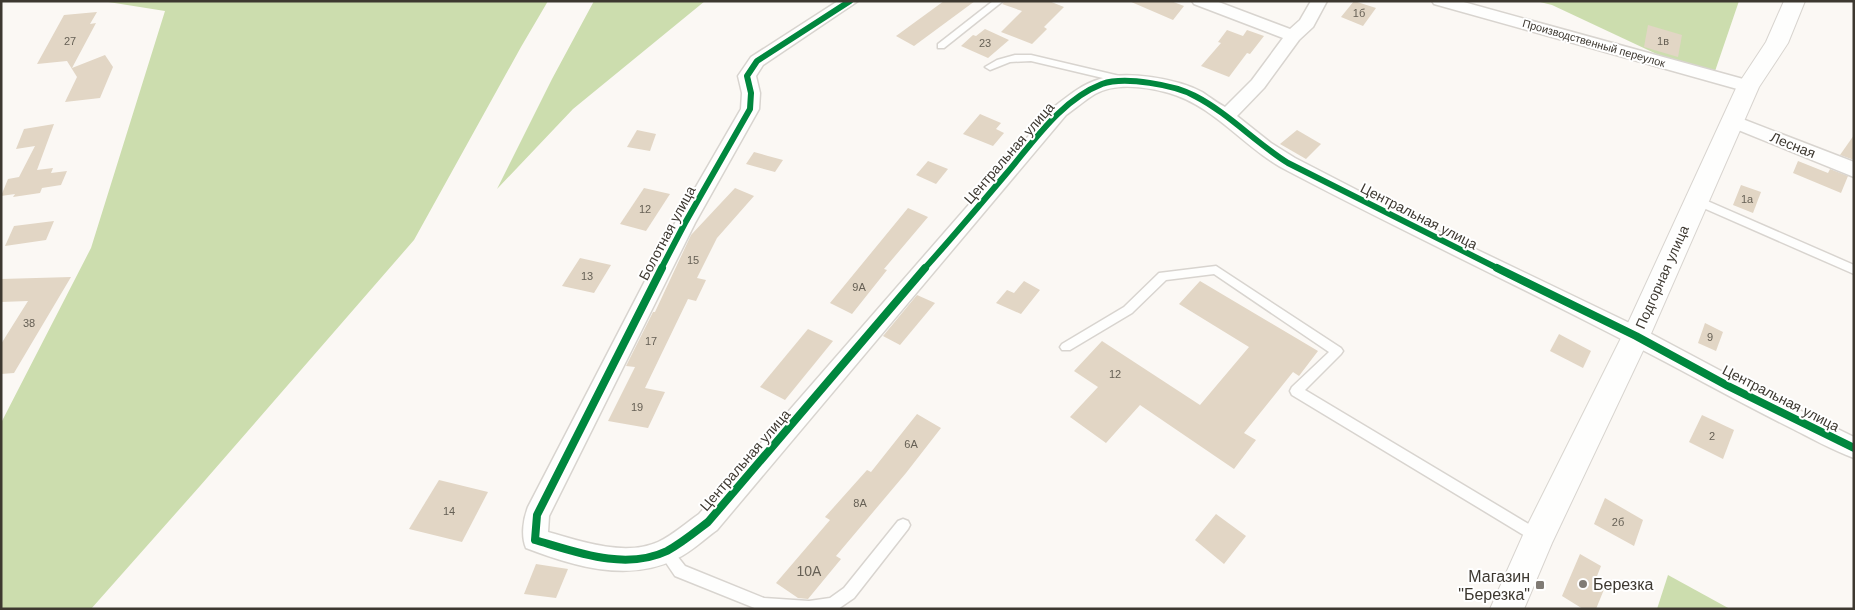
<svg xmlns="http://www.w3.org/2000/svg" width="1855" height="610" font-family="Helvetica,sans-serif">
  <rect width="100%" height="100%" fill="#fbf8f4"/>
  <g fill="#ccddae">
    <polygon points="102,1 548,1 521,47 414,240 200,486 91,609 1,609 1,423 91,248 165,11"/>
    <polygon points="594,1 705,1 573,109 497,189 552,79"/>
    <polygon points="1536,1 1739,1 1712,80 1552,5"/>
    <polygon points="1668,575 1730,609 1657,609"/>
  </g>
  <g fill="#e2d6c5">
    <polygon points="944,1 975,1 914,46 896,36"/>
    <polygon points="1005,1 1049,1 1064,7 1044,27 1047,29 1032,44 1001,32 1022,11 1002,4"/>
    <polygon points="1129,1 1171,1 1184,6 1173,20"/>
    <polygon points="1354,1 1376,8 1363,26 1341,17"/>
    <polygon points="97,12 90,24 96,23 72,68 105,55 113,67 100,98 65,102 77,77 67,61 37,64 64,15"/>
    <polygon points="1648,25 1682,35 1678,57 1644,47"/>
    <polygon points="985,29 1009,40 988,58 961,46 973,35 976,36"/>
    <polygon points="1227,30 1243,36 1247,30 1264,36 1250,54 1247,53 1229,77 1201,66 1221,43 1218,42"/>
    <polygon points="980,114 1001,123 996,129 1004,133 993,146 963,134"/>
    <polygon points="54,124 37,170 53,168 51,173 67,171 61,185 42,188 40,193 13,197 15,194 1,196 8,179 19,177 35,146 16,149 24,129"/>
    <polygon points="637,130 656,134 650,151 627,147"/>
    <polygon points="1297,130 1321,144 1306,159 1280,144"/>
    <polygon points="1854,135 1854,160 1840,155"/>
    <polygon points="754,152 768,156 783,160 775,172 746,164"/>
    <polygon points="928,161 948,169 936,184 916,175"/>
    <polygon points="1798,161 1828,173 1830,169 1848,176 1841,193 1793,173"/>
    <polygon points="1741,185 1761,192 1753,213 1733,205"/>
    <polygon points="644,188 670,194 646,231 620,224"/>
    <polygon points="735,188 754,196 717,238 697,278 706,280 696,301 688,299 645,388 665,392 648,428 608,421 635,367 626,366 653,312 655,312 691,235"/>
    <polygon points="908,208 928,217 884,269 887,270 852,314 830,303"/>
    <polygon points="54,221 46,240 5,246 14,226"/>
    <polygon points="580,258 611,265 594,293 562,286"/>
    <polygon points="71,277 14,373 1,374 1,344 28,301 1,302 1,279"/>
    <polygon points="1024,281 1040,290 1021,314 996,303 1007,290 1014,293"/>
    <polygon points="1200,281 1318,351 1299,376 1293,372 1244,433 1256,440 1234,469 1140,405 1106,443 1070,417 1098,387 1074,371 1102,341 1200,405 1249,347 1179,304"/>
    <polygon points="917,295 935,303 900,345 883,336"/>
    <polygon points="1705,323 1723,332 1716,351 1698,343"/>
    <polygon points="808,329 833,341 785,400 760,387"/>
    <polygon points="1559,334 1591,351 1583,368 1550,351"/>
    <polygon points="917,414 941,428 906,473 836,556 841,559 808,599 798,598 776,583 830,520 825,517 867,470 871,472"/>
    <polygon points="1702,415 1734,430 1723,459 1689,442"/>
    <polygon points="439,480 488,492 462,542 409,529"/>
    <polygon points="1605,498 1643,520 1634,546 1594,524"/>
    <polygon points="1216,514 1246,536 1224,564 1195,540"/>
    <polygon points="1580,554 1601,566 1595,581 1605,587 1596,609 1583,609 1562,596"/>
    <polygon points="536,564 568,569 556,598 524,594"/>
  </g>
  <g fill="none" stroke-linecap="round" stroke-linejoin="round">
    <defs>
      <g id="lane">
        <polygon points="993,1 1003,1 944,48 938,48 938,44"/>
        <polygon points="1015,55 1031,55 1124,77 1129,80 1124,83 1031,61 1010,62 990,70 985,67 997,60"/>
        <polygon points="1696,196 1854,265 1854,274 1692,203 1691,200 1692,197"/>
        <polygon points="1216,266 1341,348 1343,351 1341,354 1305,390 1542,532 1544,536 1542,540 1537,542 1532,540 1292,395 1290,391 1292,387 1329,352 1214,274 1166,280 1132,313 1070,350 1062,350 1060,347 1062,344 1124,307 1159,273"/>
        <polygon points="903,519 908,521 910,525 908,529 854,598 838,609 757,609 675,576 658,551 660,547 665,545 670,547 685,566 764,598 809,601 830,598 844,588 898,521"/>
      </g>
      <g id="street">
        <path d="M838,1H858L763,65L756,76L760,93L759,109L695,223L549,516L548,532C581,541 624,557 658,542C673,535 686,523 699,514L1054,107C1068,96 1082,84 1100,79C1126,70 1178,79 1202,92C1210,97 1217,103 1225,107L1252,80L1283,38L1194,4L1192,1H1216L1290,29L1300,20L1311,1H1327L1313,27L1299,40L1264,88L1237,116L1271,143L1295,158L1415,220L1644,330L1736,379L1854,437V458C1832,450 1811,438 1789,427C1735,400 1682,370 1627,342C1515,284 1400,230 1288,171C1246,150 1215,106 1169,93C1147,87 1116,82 1095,94C1085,100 1076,108 1066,115L717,530C703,540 691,552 676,559C628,583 573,566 526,548C521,536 523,520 528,507L675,223L741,109L742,93L738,76L751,57Z"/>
        <polygon points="1432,1 1460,1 1754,82 1757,86 1754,90 1748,92 1434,4"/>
        <polygon points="1732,115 1854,162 1854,177 1726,125 1723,121 1726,117"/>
      </g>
      <polygon id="secondary" points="1784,1 1805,1 1788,43 1759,87 1650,336 1552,543 1524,609 1490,609 1527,526 1622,336 1737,86 1766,42"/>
    </defs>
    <use href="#lane" stroke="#d8d4cf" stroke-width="3"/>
    <use href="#street" stroke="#d8d4cf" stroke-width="3"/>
    <use href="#secondary" stroke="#d8d4cf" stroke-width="2"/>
    <use href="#lane" fill="#fefefd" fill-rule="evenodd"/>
    <use href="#street" fill="#fefefd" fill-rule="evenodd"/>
    <use href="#secondary" fill="#fefefd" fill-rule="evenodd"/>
    <defs>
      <g id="cycleway-far1">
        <polyline points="661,269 685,223 750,109 751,93 747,76 757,61 850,1"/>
        <path d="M924,269C952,238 979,206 1006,174C1034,141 1061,100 1102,84C1125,76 1175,85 1195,96C1228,113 1256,143 1288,163L1499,269"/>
      </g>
      <g id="cycleway">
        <path d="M662,268L537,515L535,540C576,552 625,571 667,551C682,543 695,532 708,522L925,268"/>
        <polyline points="1497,268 1636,336 1728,386 1854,448"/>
      </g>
    </defs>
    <use href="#cycleway-far1" stroke="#fff" stroke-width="9"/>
    <use href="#cycleway" stroke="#fff" stroke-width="11"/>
    <use href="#cycleway-far1" stroke="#00873e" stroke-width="6"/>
    <use href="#cycleway" stroke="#00873e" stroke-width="8"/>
  </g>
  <g fill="#807b75" stroke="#fff" stroke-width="2">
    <circle cx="1583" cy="584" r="5"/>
    <rect x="1535" y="580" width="10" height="10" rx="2.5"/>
  </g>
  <g text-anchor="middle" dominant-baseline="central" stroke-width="4" stroke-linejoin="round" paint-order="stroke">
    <g font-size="11" fill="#666055">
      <text x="1359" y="13">1б</text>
      <text x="70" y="41">27</text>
      <text x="1663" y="41">1в</text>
      <text x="985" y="43">23</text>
      <text x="1747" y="199">1а</text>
      <text x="645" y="209">12</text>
      <text x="693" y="260">15</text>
      <text x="587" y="276">13</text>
      <text x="859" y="287">9А</text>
      <text x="29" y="323">38</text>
      <text x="1710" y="337">9</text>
      <text x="651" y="341">17</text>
      <text x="1115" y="374">12</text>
      <text x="637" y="407">19</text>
      <text x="1712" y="436">2</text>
      <text x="911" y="444">6А</text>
      <text x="860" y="503">8А</text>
      <text x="449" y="511">14</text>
      <text x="1618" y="522">2б</text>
    </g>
    <g font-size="11" fill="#3d3830" stroke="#fff">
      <text transform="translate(1594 43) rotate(16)">Производственный переулок</text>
    </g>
    <g font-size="14" fill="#3d3830" stroke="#fff">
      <text transform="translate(1793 145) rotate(22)">Лесная</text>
      <text transform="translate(1009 153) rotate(-49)">Центральная улица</text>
      <text transform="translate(1419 216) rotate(27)">Центральная улица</text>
      <text transform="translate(667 233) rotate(-62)">Болотная улица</text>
      <text transform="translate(1662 277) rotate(-66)">Подгорная улица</text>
      <text transform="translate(1781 398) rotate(27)">Центральная улица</text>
      <text transform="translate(745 460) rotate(-49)">Центральная улица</text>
    </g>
    <g font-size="14" fill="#666055">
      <text x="809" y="571">10А</text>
    </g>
    <g font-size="16" fill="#3d3830" stroke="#fff" text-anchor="end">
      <text x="1530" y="576">Магазин<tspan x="1530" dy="18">"Березка"</tspan></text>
      <text x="1593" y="584" text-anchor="start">Березка</text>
    </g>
  </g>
  <rect width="1855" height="610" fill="none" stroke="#3d3830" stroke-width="5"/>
</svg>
